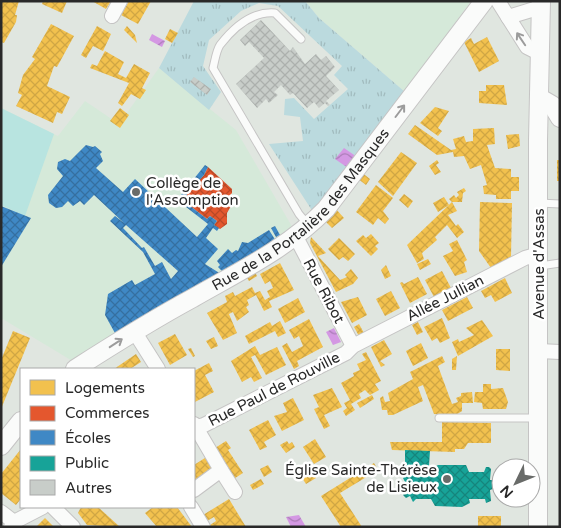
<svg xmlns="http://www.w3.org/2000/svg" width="561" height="528" font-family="'Varela Round',sans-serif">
  <defs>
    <pattern id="grass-tufts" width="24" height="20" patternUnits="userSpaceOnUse" patternTransform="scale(1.25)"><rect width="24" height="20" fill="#bbdade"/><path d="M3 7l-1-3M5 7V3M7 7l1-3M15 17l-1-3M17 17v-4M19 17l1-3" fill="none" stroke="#a1bbbe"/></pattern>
    <pattern id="water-waves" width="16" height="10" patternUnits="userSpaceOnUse" patternTransform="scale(1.25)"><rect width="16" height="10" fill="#d498e3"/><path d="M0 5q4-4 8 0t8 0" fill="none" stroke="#ac7cb8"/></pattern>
    <pattern id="homes-cross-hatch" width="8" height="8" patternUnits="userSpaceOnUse" patternTransform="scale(1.25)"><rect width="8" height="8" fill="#f2c14e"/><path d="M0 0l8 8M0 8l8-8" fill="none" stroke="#d0a644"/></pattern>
    <pattern id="shops-cross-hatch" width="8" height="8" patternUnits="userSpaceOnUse" patternTransform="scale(1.25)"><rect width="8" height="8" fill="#e4572e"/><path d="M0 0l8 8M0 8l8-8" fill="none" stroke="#b94827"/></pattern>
    <pattern id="schools-cross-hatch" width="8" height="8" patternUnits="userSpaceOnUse" patternTransform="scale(1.25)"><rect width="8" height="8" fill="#3f88c5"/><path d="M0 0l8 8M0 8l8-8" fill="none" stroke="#356fa0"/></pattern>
    <pattern id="public-cross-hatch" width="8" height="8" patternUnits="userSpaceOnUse" patternTransform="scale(1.25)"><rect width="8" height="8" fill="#17a398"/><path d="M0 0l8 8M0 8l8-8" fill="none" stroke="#15857c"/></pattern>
    <pattern id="building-cross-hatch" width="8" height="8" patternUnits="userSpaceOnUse" patternTransform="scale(1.25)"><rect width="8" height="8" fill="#c8cdc9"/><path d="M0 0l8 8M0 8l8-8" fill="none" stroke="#acb0ad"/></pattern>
  </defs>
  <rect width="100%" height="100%" fill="#e0e6e0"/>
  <g fill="#d5e9d9">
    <polygon points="305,1 471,1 405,92 319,18"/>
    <polygon points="159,68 236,130 294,230 74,362 1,318 1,108 58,136 85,101 119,124"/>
  </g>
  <polygon fill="url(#grass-tufts)" points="194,1 305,1 319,18 405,92 313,212 269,144 303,141 300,117 284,115 285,99 294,98 314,119 348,89 334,75 342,66 278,6 259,3 241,11 209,40 203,66 221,92 209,110 159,68"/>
  <polygon fill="#b8e4e0" points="1,108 54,134 25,216 1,205"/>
  <g fill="url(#water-waves)">
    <polygon points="152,34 165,41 162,47 149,40"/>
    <polygon points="344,148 357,157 348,168 335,159"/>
    <polygon points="334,328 341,342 333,345 326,332"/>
    <polygon points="299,515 306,527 291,527 286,517"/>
  </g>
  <g fill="url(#homes-cross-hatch)">
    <polygon points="1,1 19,1 15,15 17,15 16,22 4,43 1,42"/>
    <polygon points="43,1 67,1 62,13 42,4"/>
    <polygon points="92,1 111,1 106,9"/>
    <polygon points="129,1 151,1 138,24 121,15"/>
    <polygon points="51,24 74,36 57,67 54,66 47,86 70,97 62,114 57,112 53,123 16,106 22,95 18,93 23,75 35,59 32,57"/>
    <polygon points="97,26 111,34 103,51 93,46 86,58 81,55"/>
    <polygon points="127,26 135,35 137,43 124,30"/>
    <polygon points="170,29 178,33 172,43 165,39"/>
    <polygon points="487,37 499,61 479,72 464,42 471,38 474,44"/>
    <polygon points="105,51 124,62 118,74 126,78 134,64 150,73 142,88 146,90 140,99 131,94 122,106 118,103 129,83 90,68 92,64 97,66"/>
    <polygon points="486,85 504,85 507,105 479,103 479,91 486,91"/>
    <polygon points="435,107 449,111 438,128 442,131 438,136 420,123"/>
    <polygon points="120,108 129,115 120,128 110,121"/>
    <polygon points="415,125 451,150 456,149 453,139 464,136 466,142 473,141 473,129 494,128 495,144 487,145 495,168 511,169 511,177 519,177 519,191 511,191 511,199 496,199 496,195 484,194 483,186 487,185 481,165 470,169 464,156 454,157 453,152 437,155 408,134"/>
    <polygon points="519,134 520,146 508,149 506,135"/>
    <polygon points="401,152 417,163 393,196 378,182"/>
    <polygon points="437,160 439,163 436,165 441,172 435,175 429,166"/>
    <rect x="557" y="160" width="3" height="21"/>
    <polygon points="361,172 370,179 366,185 357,178"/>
    <polygon points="376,185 393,198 383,211 389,219 385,224 378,218 373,225 356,212"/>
    <polygon points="464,188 466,191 463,193 462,202 452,202 457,211 448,215 456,226 458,224 464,232 457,238 447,225 435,237 437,240 422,253 424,259 417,263 407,245 452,202 449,199 454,195 456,198 459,195 457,192"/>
    <polygon points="404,194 413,201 408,208 399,200"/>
    <polygon points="444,197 449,205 438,212 433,203"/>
    <polygon points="480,202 512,203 511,257 491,268 479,251"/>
    <polygon points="335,208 344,218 332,228 324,220"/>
    <polygon points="371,234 379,243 375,246 378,249 371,256 356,241 363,235 366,238"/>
    <polygon points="311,237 326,253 318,256 340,280 347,277 345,275 351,269 358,278 353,284 336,292 310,243"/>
    <polygon points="339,238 355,254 348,261 343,257 339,260 328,249"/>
    <polygon points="457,240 467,260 464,262 467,272 455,276 443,256 453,251 449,244"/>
    <polygon points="428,259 431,264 420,270 417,264"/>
    <polygon points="280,263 294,290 269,301 272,307 264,311 256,295 247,300 249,305 246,307 249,312 237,321 233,312 229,314 237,333 223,340 207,313 227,302 225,296 233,292 235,296 252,287 255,293 260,291 265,300 270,297 267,291 273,288 270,281 265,284 260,274"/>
    <polygon points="386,265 391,276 385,279 381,270"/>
    <polygon points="254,270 257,276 249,281 245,275"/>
    <polygon points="442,271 451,288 434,297 425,280"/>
    <polygon points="418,277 427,294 410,303 400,283 402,282 404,284"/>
    <polygon points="505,278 512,293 495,302 491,295 485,298 481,291"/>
    <polygon points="391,291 400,308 385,316 376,299"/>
    <polygon points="358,297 367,315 352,323 341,302"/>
    <polygon points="467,297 473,308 448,321 442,310"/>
    <polygon points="298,298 305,312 285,323 278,309"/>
    <polygon points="442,318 450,338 440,343 437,338 432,341 424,327"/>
    <polygon points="309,319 323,347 297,361 299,366 294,369 282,346 287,343 292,352 303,346 299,336 294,339 289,330"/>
    <polygon points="482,320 493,336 458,356 452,342 458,339 459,342 474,335 466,328"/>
    <polygon points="280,321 286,333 278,337 275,331 249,344 245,336 270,322 272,326"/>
    <polygon points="418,322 423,332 417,335 412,325"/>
    <polygon points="359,324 364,333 359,336 354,327"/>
    <polygon points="13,331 30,338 1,409 1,360"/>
    <polygon points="175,334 187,355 170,365 158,343"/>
    <polygon points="214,337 218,346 211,349 206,341"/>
    <polygon points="384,340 392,354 380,361 385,365 381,367 371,347"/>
    <polygon points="421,343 428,358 413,366 406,351"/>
    <polygon points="255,346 260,355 277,347 286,365 266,375 255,355 251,357 262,378 254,382 251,377 242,382 231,361"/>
    <polygon points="191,348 195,356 193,357 188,349"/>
    <polygon points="496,349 510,349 510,371 496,370"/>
    <polygon points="366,352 381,381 375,384 379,390 370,395 365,390 359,394 361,398 351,404 355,410 346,416 343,411 347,408 344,403 350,400 341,383 354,376 353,373 360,370 357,364 366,360 362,354"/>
    <polygon points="136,354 141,362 130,369 114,369"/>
    <polygon points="442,356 445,362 438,366 452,404 458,402 456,398 461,396 461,393 472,392 473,403 462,403 462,411 456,415 434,414 423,385 418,387 423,401 393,415 388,415 387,410 382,410 380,398 383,396 385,402 390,401 388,393 413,379 410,372"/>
    <polygon points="457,356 456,370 452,370 452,359"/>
    <polygon points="209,363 213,371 205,375 214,392 195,402 194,371"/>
    <polygon points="483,384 491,384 491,389 503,388 508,402 506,409 483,409 482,403 474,402 475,392 483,392"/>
    <polygon points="332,388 342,407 324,415 330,426 324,429 314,409 319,407 313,395"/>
    <polygon points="372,395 374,399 360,408 357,403"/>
    <polygon points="293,398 304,420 282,431 274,416 287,412 283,403"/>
    <polygon points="268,420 276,435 264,442 267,447 260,450 249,430"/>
    <polygon points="442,422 491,423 491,443 468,443 464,449 455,449 455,452 392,450 390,442 442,442"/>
    <polygon points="315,439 326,457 314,464 303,447"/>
    <polygon points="226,441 231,448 228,450 243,473 232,480 215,448"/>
    <polygon points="287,441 289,444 292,442 295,447 286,453 280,445"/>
    <polygon points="21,449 21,501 20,500 16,505 1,493 1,474"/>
    <polygon points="208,456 213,465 211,466 214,472 194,486 194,465"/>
    <polygon points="374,463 378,470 340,493 362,527 341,527 321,496"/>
    <polygon points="307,464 316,478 306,484 297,470"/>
    <polygon points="268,465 272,472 264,477 260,469"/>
    <polygon points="261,479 264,484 253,490 250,485"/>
    <polygon points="229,499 246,527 211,527 210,525 216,521 214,517 207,521 203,515"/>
    <polygon points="81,507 98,507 120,527 87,525 78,513"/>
    <polygon points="153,507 177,507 192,527 157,527 145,513"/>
    <rect x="478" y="516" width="23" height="11"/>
    <polygon points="45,518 54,527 36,527"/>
  </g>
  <polygon fill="url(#shops-cross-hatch)" points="208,167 232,189 232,193 225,201 231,206 227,213 227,224 220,229 214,225 217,221 210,216 207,219 185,202 187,194 204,175"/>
  <g fill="url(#schools-cross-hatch)" fill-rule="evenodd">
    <path d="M86,145L93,147L95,146L102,152L100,154L103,161L96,168L123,192L135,179L197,237L208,224L177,200L205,165L208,167L204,175L187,194L185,202L207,219L210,216L217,221L214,225L219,228L217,231L213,228L206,238L218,249L205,264L221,274L116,335L105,315L108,294L132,280L135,285L155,274L143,252L110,221L115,216L124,223L94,195L84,205L80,201L73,206L68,201L62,207L56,208L49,203L48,195L63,176L57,169L58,162L65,159L70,161ZM126,225L178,271L171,279L162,262L155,266L144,247L142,248L123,228Z"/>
    <polygon points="1,206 31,218 1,267"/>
    <polygon points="275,226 280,235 276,237 271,228"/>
    <polygon points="269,230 276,241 223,272 218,267 220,265 217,261 228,249 232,253 236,250 238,251 242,242 248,243"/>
  </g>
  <polygon fill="url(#public-cross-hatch)" points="405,450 430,451 429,466 426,466 426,472 431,472 431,469 438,465 466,465 469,472 484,472 486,467 489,467 491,469 490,480 493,480 493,489 490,490 491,501 486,503 485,499 469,499 470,503 462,507 435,506 431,499 416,499 413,502 410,496 406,498 403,495 405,491 401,488 401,484 405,482 403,478 406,475 410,477 412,470 416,473 419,471 416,471 411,466 405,466"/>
  <g fill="url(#building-cross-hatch)">
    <polygon points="261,20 290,51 293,47 305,64 316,54 321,60 326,56 335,67 326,76 339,90 326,101 330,105 328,106 325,103 319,108 314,102 307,108 293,93 290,95 281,85 274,92 278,95 269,103 266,99 257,108 236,84 264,58 249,42 245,46 240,40"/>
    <polygon points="194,77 211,89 207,95 190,82"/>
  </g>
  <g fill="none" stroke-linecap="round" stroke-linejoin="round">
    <defs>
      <g id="service">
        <path d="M301,39L275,13C252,11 234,27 220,45C216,51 215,61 213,68L299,214L309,226"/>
        <polyline points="539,203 560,204"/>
        <polyline points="540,266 560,263"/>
        <polyline points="439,418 536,418"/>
      </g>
      <g id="minor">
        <polyline points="498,1 508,17 541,7"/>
        <polyline points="112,16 120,1"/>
        <polyline points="508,17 527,47 541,54"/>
        <polyline points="296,237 353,346"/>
        <polyline points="134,331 158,369"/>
        <polyline points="539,351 560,352"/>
        <polyline points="194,424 221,470 194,490"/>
        <polyline points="194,428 204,425 346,353 353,346 525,258 539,254"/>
        <polyline points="221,470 235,492"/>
        <polyline points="53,507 73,527"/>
        <polyline points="191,507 203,527"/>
        <polyline points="1,512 14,522"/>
        <polyline points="11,527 14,522 43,507"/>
      </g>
      <g id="tertiary">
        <polyline points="540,98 552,105 560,118"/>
        <path id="s1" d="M75,369C114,344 152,320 193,298C240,271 288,248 326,209L484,1"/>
        <polyline points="1,446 21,421"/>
        <polyline points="538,527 538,140 541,1"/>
      </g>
    </defs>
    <use href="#service" stroke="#c5c4c4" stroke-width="9"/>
    <use href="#minor" stroke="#c5c4c4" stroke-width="16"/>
    <use href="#tertiary" stroke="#c5c4c4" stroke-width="20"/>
    <use href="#service" stroke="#fafbfa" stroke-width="7"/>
    <use href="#minor" stroke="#fafbfa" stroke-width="14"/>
    <use href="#tertiary" stroke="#fafbfa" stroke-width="18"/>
  </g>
  <defs><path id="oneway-shaft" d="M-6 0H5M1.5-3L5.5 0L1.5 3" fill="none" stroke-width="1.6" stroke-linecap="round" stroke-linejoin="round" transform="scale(1.25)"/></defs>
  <g stroke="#9c9c9c">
    <use href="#oneway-shaft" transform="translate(521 39) rotate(-124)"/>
    <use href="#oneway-shaft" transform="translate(400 111) rotate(-53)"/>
    <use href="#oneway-shaft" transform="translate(116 343) rotate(-33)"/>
  </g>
  <g fill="#696b69" stroke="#fff" stroke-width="2">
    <circle cx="136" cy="192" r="5"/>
    <circle cx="447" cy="479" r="5"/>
  </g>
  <g text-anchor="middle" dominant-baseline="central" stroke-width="5" stroke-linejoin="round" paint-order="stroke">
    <g font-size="15" fill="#292929" stroke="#fff" text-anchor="start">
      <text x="146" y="183">Collège de<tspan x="146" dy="17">l'Assomption</tspan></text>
      <text x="437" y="470" text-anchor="end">Église Sainte-Thérèse<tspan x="437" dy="17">de Lisieux</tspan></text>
    </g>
    <g font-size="15" fill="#292929" stroke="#fff">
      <text stroke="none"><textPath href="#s1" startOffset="279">Rue de la Portalière des Masques</textPath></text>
      <text transform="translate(539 264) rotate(-90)">Avenue d'Assas</text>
      <text transform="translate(324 291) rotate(62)">Rue Ribot</text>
      <text transform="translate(445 298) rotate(-27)">Allée Jullian</text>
      <text transform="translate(274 389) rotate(-27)">Rue Paul de Rouville</text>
    </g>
  </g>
  <rect width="561" height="528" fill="none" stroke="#292929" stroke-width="5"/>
  <rect x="20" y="368" width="175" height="140" fill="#ffffff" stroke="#a9a9a9"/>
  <rect x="30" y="380" width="25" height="15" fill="#f2c14e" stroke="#a9a9a9"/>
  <text x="65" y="393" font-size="15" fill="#292929">Logements</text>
  <rect x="30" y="406" width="25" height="15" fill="#e4572e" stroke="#a9a9a9"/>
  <text x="65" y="418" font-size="15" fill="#292929">Commerces</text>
  <rect x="30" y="430" width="25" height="15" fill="#3f88c5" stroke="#a9a9a9"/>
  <text x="65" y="443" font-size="15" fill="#292929">Écoles</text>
  <rect x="30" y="456" width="25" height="15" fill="#17a398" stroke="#a9a9a9"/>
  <text x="65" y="468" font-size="15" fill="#292929">Public</text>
  <rect x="30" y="480" width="25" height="15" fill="#c8cdc9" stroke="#a9a9a9"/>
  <text x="65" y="493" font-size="15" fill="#292929">Autres</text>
  <g transform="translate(516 483) rotate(227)"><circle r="24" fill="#ffffff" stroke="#a9a9a9"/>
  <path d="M0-4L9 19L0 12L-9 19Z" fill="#696b69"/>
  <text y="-8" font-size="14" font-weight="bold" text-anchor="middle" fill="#292929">N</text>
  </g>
</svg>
